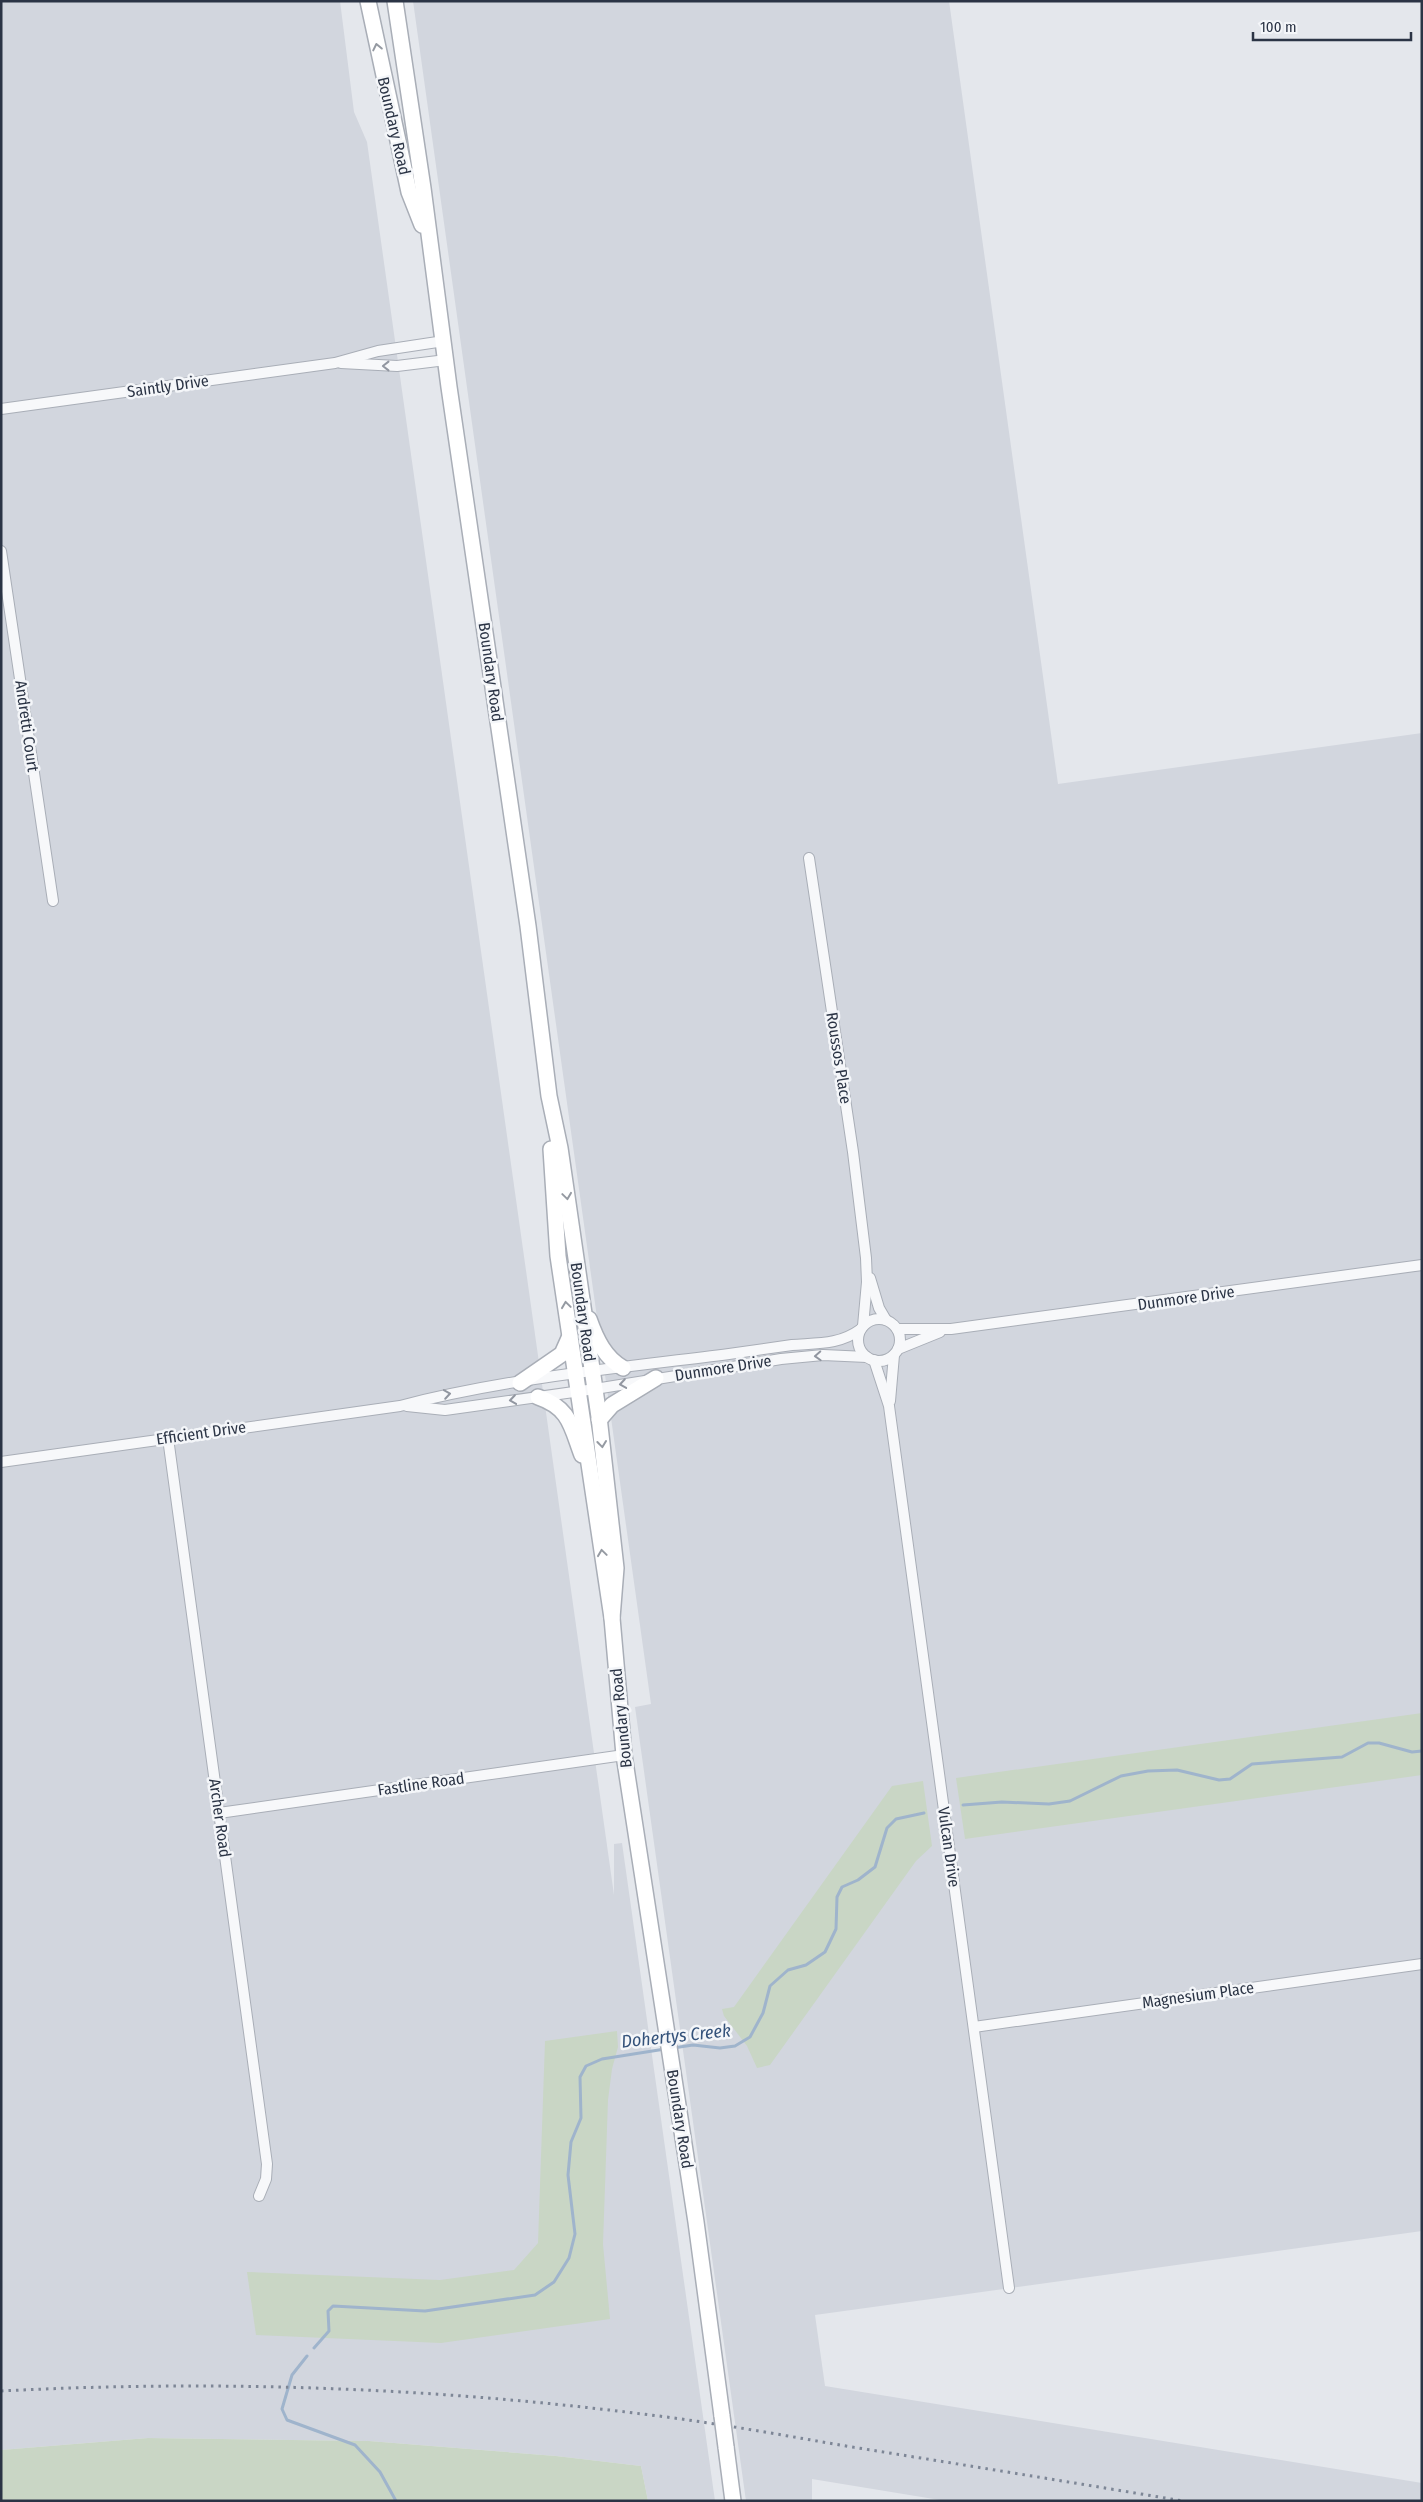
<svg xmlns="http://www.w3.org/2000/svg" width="1423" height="2502" font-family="'Fira Sans Condensed',sans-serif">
  <rect width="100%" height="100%" fill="#e4e7ec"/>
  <g fill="#d2d6de">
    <polygon points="1,1 340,1 354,112 367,142 614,1895 614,1844 622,1843 715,2501 648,2501 641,2466 556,2456 369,2441 148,2438 1,2450"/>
    <polygon points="413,1 949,1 1058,784 1422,733 1422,2231 815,2315 825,2386 1422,2483 1422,2501 946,2501 812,2479 812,2501 746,2501 635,1707 651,1704"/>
  </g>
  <g fill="#c9d6c5">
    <polygon points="1422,1713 1422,1775 965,1839 956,1778"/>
    <polygon points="923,1781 932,1846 916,1861 770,2065 757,2068 747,2046 724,2016 722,2009 734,2007 892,1786"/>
    <polygon points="617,2031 618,2047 612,2069 608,2100 603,2244 610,2319 441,2343 256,2335 247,2272 440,2280 514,2270 538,2243 545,2041"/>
    <polygon points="148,2438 369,2441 556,2456 641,2466 648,2501 1,2501 1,2450"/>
  </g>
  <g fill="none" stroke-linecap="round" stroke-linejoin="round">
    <g stroke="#9fb4cc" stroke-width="3">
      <polyline points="963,1805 1002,1802 1049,1804 1070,1801 1121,1776 1148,1771 1177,1770 1219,1780 1230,1779 1252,1764 1342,1757 1368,1743 1379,1743 1412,1752 1422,1751"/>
      <polyline points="673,2048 693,2045 720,2048 735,2046 750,2037 763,2013 770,1986 788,1970 806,1965 825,1952 836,1929 837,1897 842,1887 858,1880 875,1867 887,1828 896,1819 924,1813"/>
      <polyline points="314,2348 329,2331 328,2311 333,2306 425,2311 535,2295 554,2282 569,2258 575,2234 568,2175 571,2142 581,2118 580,2077 586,2066 602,2059 665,2049"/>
      <polyline points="307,2356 292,2375 282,2409 287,2420 355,2445 380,2472 396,2501"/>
    </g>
    <defs>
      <g id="street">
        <polyline points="341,363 397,366 446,360"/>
        <polyline points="1,409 335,363 378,351 444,341"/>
        <polyline points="1,551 53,901"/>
        <polyline points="809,858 853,1152 866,1258 867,1282 863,1326"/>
        <polyline points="870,1278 879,1308 886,1320"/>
        <circle cx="879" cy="1340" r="21"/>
        <polyline points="897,1329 951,1329 1422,1265"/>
        <polyline points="898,1349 940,1332"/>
        <polyline points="874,1360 889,1406 1009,2288"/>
        <polyline points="890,1401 894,1355"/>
        <polyline points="407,1406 445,1410 595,1389 781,1359 823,1355 867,1357"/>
        <polyline points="168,1438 267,2164 266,2179 259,2196"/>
        <path d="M1,1462L400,1406C507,1378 619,1368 729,1354C750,1351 771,1348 792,1345C818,1343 839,1345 861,1329"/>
        <polyline points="219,1813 624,1755"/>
        <polyline points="974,2027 1422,1964"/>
      </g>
      <g id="secondary">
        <polyline points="368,1 409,192 422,225"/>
        <polyline points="395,1 423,188 449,387 528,926 549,1096 560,1148 599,1417 616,1568 612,1618"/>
        <polyline points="551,1149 558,1256 612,1618 624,1755 696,2222 722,2416"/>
        <path d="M589,1319C596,1339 605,1358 623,1368"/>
        <polyline points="520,1383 562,1354 570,1336"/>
        <path d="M538,1397C570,1408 571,1426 582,1455"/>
        <polyline points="599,1420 612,1405 656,1378"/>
        <polyline points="726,2447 733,2501"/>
      </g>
    </defs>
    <use href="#street" stroke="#a9aeb7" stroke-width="12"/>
    <use href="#secondary" stroke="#a9aeb7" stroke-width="18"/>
    <use href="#street" stroke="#f7f8fa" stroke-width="10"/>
    <use href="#secondary" stroke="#fff" stroke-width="15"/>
    <path stroke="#7d8696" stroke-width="3" stroke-dasharray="2.5 5" stroke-linecap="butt" d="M1,2391C212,2380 424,2387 634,2413C705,2421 776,2434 846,2446C958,2464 1070,2482 1183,2501"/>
    <defs>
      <polyline id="secondary-bridge" points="722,2416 726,2447"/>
    </defs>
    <use href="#secondary-bridge" stroke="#a9aeb7" stroke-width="18" stroke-linecap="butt"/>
    <use href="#secondary-bridge" stroke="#fff" stroke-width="15"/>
  </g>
  <defs><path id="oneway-chevron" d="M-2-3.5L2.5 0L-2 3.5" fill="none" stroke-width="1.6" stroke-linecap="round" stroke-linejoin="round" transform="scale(1.25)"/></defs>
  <g stroke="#959aa2">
    <use href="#oneway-chevron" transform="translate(377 47) rotate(-102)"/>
    <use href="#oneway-chevron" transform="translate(567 1196) rotate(82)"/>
    <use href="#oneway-chevron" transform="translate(566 1305) rotate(-98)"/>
    <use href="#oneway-chevron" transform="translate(602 1444) rotate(83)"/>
    <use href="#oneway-chevron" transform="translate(602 1553) rotate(-98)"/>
  </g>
  <g stroke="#9196a0">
    <use href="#oneway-chevron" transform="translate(386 366) rotate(-180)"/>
    <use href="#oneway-chevron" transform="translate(818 1356) rotate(177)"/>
    <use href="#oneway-chevron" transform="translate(623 1384) rotate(171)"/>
    <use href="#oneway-chevron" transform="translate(447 1394) rotate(-9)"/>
    <use href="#oneway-chevron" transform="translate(513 1400) rotate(172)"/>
  </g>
  <g text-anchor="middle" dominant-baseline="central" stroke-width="5" stroke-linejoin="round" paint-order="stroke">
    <g font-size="16" fill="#2b3445" stroke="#f4f6f9">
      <text transform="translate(394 126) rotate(77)">Boundary Road</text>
      <text transform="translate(168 386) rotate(-8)">Saintly Drive</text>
      <text transform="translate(491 672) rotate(82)">Boundary Road</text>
      <text transform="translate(27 726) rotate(82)">Andretti Court</text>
      <text transform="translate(839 1058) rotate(81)">Roussos Place</text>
      <text transform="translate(1186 1298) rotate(-8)">Dunmore Drive</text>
      <text transform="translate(583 1312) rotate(82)">Boundary Road</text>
      <text transform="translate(723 1368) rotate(-9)">Dunmore Drive</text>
      <text transform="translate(201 1433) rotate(-8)">Efficient Drive</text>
      <text transform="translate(621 1718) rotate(-96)">Boundary Road</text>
      <text transform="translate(421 1784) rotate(-8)">Fastline Road</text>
      <text transform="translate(220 1818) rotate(82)">Archer Road</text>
      <text transform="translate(949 1847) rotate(82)">Vulcan Drive</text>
      <text transform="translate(1198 1995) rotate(-8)">Magnesium Place</text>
      <text transform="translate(680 2119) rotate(81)">Boundary Road</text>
    </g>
    <g font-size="18" font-style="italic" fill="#34527a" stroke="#f4f6f9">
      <text transform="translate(676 2036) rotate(-6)">Dohertys Creek</text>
    </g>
  </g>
  <rect width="1423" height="2502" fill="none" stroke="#2b3445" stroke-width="5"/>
  <path d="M1253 32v8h158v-8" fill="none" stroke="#2b3445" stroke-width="2.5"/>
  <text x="1260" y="32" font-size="15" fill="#2b3445" stroke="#f4f6f9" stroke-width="4" paint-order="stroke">100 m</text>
</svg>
